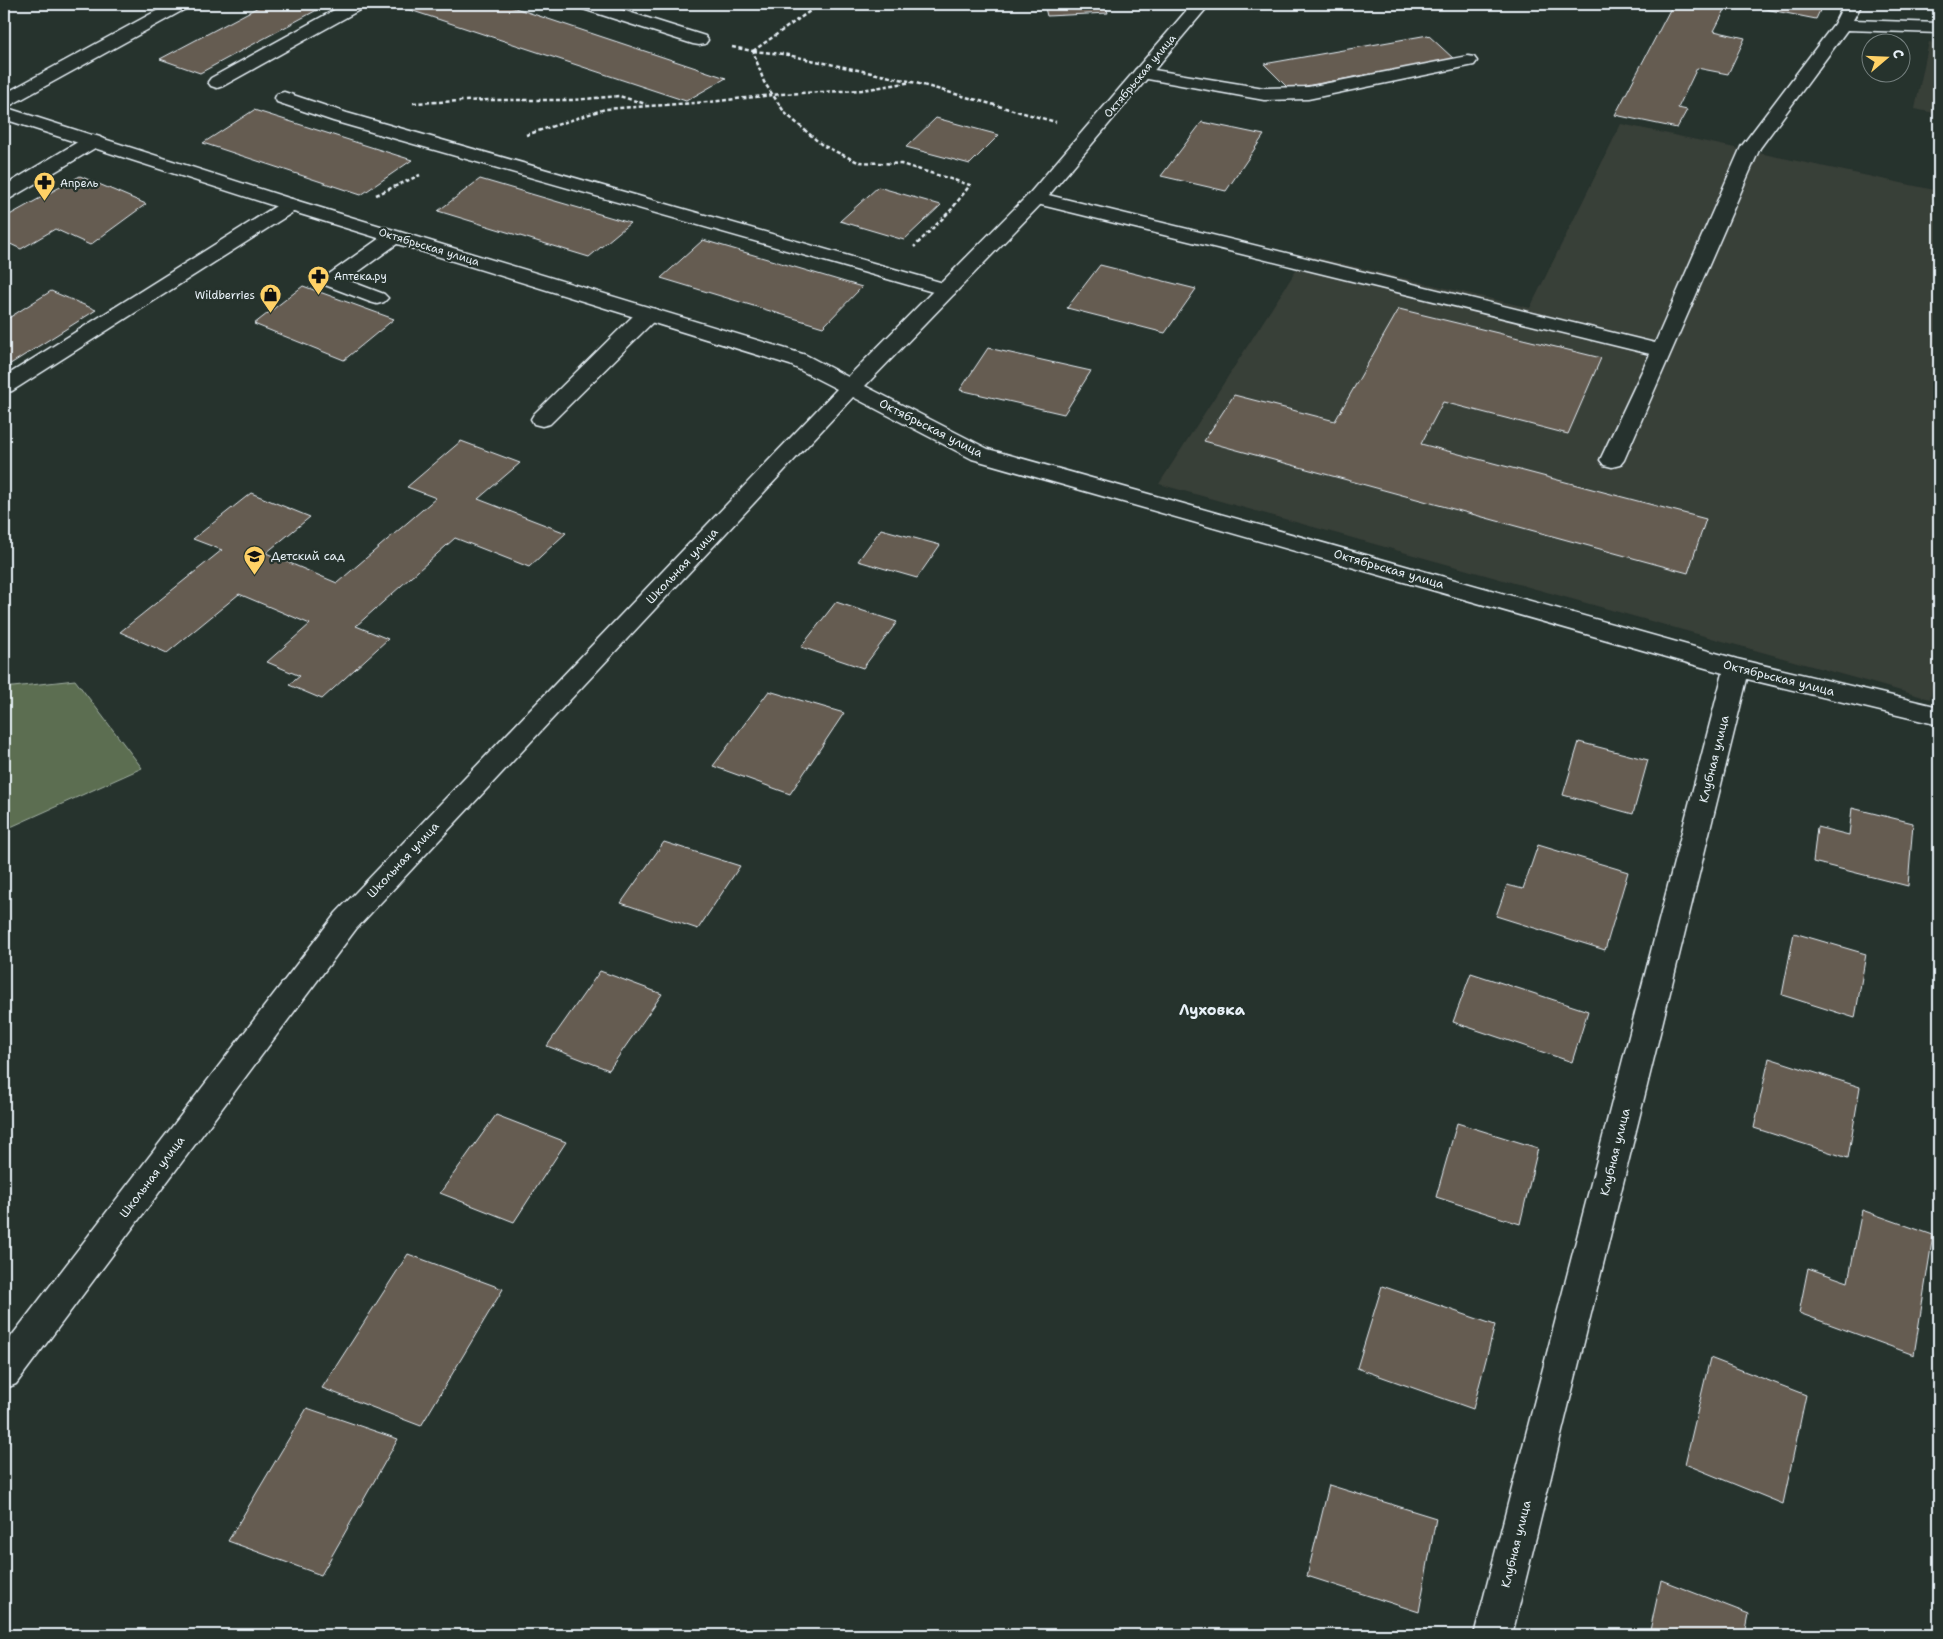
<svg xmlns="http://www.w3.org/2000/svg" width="1943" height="1639" font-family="'Shantell Sans',sans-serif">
  <rect width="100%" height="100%" fill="#26332d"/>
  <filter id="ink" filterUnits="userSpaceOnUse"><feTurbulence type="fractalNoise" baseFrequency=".02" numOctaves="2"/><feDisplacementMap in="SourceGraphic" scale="10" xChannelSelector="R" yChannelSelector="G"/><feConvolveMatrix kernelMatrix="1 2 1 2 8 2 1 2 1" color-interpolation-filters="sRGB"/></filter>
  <g filter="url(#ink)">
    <g fill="#393f38">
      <polygon points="1929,42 1939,44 1939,114 1915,109"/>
      <polygon points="1621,124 1939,191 1939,656 1930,699 1159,484 1306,255 1530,308"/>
    </g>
    <polygon fill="#5c6e51" stroke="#a2b0a4" points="75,680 142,768 4,830 4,688"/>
    <g fill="#655b51" stroke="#e8f1f8">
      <polygon points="264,4 328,4 200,73 160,59"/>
      <polygon points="402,4 503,4 726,78 686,101 398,6"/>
      <polygon points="1044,4 1105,4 1108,13 1047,16"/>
      <polygon points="1673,4 1728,4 1714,31 1745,38 1728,74 1697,68 1678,108 1687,110 1677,128 1615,115"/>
      <polygon points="1740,4 1823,4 1816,19"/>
      <polygon points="1428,35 1454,59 1289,89 1264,64"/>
      <polygon points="254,110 412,160 361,195 203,143"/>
      <polygon points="936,118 999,135 970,164 906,147"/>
      <polygon points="1202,122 1264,135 1226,191 1161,176"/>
      <polygon points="80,176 146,204 90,245 55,229 21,249 4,241 4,218"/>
      <polygon points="480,179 630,223 589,257 438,211"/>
      <polygon points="878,187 941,205 904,240 840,221"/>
      <polygon points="703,240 862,287 823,327 661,278"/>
      <polygon points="1100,265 1196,289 1165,333 1067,308"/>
      <polygon points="303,286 394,319 344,360 254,324"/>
      <polygon points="51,291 96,310 4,368 4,321"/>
      <polygon points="1399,309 1601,358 1568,434 1443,402 1421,444 1706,519 1688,573 1204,441 1234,395 1335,421"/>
      <polygon points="988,348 1091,371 1064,414 960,390"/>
      <polygon points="461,441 520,463 478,499 566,533 529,567 455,538 356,626 388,639 322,699 289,685 300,676 267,662 310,624 239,594 167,653 120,632 222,550 193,539 251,493 310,517 266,553 337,583 436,498 407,487"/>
      <polygon points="881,529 940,545 917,578 858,561"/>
      <polygon points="836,602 897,622 863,668 801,647"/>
      <polygon points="769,691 844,713 790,794 713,766"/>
      <polygon points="1579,742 1648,760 1633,814 1563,795"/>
      <polygon points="1852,808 1913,823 1908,886 1813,862 1817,827 1849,835"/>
      <polygon points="664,842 740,866 698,929 621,903"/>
      <polygon points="1538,845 1628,872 1605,950 1496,916 1507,885 1523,889"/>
      <polygon points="1794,933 1866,954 1855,1018 1782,995"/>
      <polygon points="600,971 662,994 609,1070 547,1046"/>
      <polygon points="1471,973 1588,1011 1572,1062 1453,1022"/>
      <polygon points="1769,1058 1860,1087 1848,1158 1754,1128"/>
      <polygon points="496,1115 566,1142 514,1222 440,1193"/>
      <polygon points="1457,1123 1538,1148 1520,1224 1436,1197"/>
      <polygon points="1862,1210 1933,1235 1914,1355 1799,1313 1808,1268 1848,1282"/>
      <polygon points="408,1254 503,1289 421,1426 322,1388"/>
      <polygon points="1382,1286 1495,1325 1473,1409 1357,1368"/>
      <polygon points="1710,1358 1806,1395 1783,1504 1685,1464"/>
      <polygon points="307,1408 398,1439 321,1575 228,1541"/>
      <polygon points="1329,1485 1436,1518 1419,1612 1307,1576"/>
      <polygon points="1661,1580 1749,1614 1745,1635 1649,1635"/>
    </g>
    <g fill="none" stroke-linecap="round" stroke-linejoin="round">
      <defs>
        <g id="service">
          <polygon points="345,4 366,4 363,8 223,86 217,88 211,86 208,82 211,78"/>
          <polygon points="577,4 603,4 705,36 708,40 705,44 699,45 693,44 580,8"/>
          <polygon points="1844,4 1862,4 1853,20 1939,23 1939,33 1847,30 1760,148 1624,460 1620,465 1612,467 1604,465 1600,460 1650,354 1029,202 1026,198 1029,194 1036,192 1655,343 1741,147 1834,24"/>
          <polygon points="1468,56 1474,57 1477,61 1474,65 1308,99 1264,100 1142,78 1136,77 1133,73 1136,69 1142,68 1264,88 1308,87"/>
          <polygon points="284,92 347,113 954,286 957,290 954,294 947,296 940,294 333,121 277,102 275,98 277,94"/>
          <polygon points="93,135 100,137 103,141 100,145 11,198 4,200 4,186 86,137"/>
          <polygon points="291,199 298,201 301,205 298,209 12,391 4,393 4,377 284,201"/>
          <polygon points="394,231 401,233 404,237 401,241 347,280 384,294 388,298 384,302 377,304 370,302 325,285 322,281 325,277 387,233"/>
          <polygon points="648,308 656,309 659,314 656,319 550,424 542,426 534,424 531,419 534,414 640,309"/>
        </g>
        <g id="minor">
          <polygon points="169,4 190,4 187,8 11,105 4,107 4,94"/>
          <polygon points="1192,4 1210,4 1043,202 865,386 988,449 1737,659 1939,707 1939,725 1747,679 1512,1635 1474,1635 1723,673 972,459 853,397 356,929 16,1384 4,1389 4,1346 336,913 837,389 790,365 284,209 4,119 4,107 298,201 806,355 848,377 1029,194"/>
        </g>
      </defs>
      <use href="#service" stroke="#e8f1f8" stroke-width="3"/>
      <use href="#minor" stroke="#e8f1f8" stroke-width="3"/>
      <g stroke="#e8f1f8" stroke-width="2.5" stroke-dasharray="4 2.5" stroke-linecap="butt">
        <polyline points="732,47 753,51 764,82 785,113 822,145 858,162 901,164 970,185 951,210 914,247"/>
        <polyline points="753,51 783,54 909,81"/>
        <polyline points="753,51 820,4"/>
        <polyline points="413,103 489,100 573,100 619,96 646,104"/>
        <polyline points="526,135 605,109 709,102 782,94 862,90 912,82 1056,122"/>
        <polyline points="376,195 420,175"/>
      </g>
      <use href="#service" fill="#26332d" fill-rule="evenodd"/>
      <use href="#minor" fill="#26332d" fill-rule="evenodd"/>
    </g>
  </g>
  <defs>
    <symbol id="pharmacy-pin" viewBox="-11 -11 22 30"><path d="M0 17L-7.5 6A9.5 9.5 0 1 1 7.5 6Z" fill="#ffd166" stroke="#26332d"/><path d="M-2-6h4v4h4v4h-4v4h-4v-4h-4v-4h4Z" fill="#111"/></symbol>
    <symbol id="shop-pin" viewBox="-11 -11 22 30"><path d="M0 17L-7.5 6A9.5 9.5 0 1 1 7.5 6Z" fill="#ffd166" stroke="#26332d"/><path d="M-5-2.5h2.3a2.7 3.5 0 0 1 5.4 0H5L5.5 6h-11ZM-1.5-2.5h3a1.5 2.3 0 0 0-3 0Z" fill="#111"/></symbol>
    <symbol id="school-pin" viewBox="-11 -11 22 30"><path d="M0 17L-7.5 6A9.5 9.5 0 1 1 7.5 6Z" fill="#ffd166" stroke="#26332d"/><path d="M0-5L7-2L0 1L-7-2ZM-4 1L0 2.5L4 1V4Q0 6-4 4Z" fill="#111"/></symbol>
  </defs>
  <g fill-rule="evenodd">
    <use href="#pharmacy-pin" x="32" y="170" width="25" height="34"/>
    <use href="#pharmacy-pin" x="306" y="264" width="25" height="34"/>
    <use href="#shop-pin" x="258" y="282" width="25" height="34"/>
    <use href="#school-pin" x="242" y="544" width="25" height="34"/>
  </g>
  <g text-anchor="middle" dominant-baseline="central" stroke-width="4.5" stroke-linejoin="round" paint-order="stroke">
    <g font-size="11" fill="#e8f1f8" stroke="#26332d">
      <text transform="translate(1140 76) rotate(-50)">Октябрьская улица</text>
      <text transform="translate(429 247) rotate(17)">Октябрьская улица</text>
    </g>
    <g font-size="11" fill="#e8f1f8" stroke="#26332d" text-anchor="start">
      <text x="60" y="183">Апрель</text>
      <text x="334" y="276">Аптека.ру</text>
      <text x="255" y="295" text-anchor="end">Wildberries</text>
    </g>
    <g font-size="12" fill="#e8f1f8" stroke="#26332d">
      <text transform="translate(931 428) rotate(27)">Октябрьская улица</text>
      <text transform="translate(682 566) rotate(-47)">Школьная улица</text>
      <text transform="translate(1389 569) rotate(16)">Октябрьская улица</text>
      <text transform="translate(1779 678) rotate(14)">Октябрьская улица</text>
      <text transform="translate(1714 759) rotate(-76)">Клубная улица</text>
      <text transform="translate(403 860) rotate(-47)">Школьная улица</text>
      <text transform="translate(1615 1152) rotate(-76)">Клубная улица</text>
      <text transform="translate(152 1177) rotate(-53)">Школьная улица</text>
      <text transform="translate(1516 1544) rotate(-76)">Клубная улица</text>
    </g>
    <g font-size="12" fill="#e8f1f8" stroke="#26332d" text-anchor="start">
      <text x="271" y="556">Детский сад</text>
    </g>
    <g font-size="15" font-weight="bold" fill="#e8f1f8" stroke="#26332d">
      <text x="1212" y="1010">Луховка</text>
    </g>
  </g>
  <rect width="1943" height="1639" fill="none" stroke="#26332d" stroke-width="20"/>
  <rect x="10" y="10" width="1923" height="1619" fill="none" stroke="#e8f1f8" stroke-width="2" filter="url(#ink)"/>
  <g transform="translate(1886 58) rotate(71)"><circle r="24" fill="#26332d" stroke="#747f7e"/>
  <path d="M0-4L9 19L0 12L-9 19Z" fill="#ffd166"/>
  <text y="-8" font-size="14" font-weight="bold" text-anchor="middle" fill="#e8f1f8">С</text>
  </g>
</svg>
